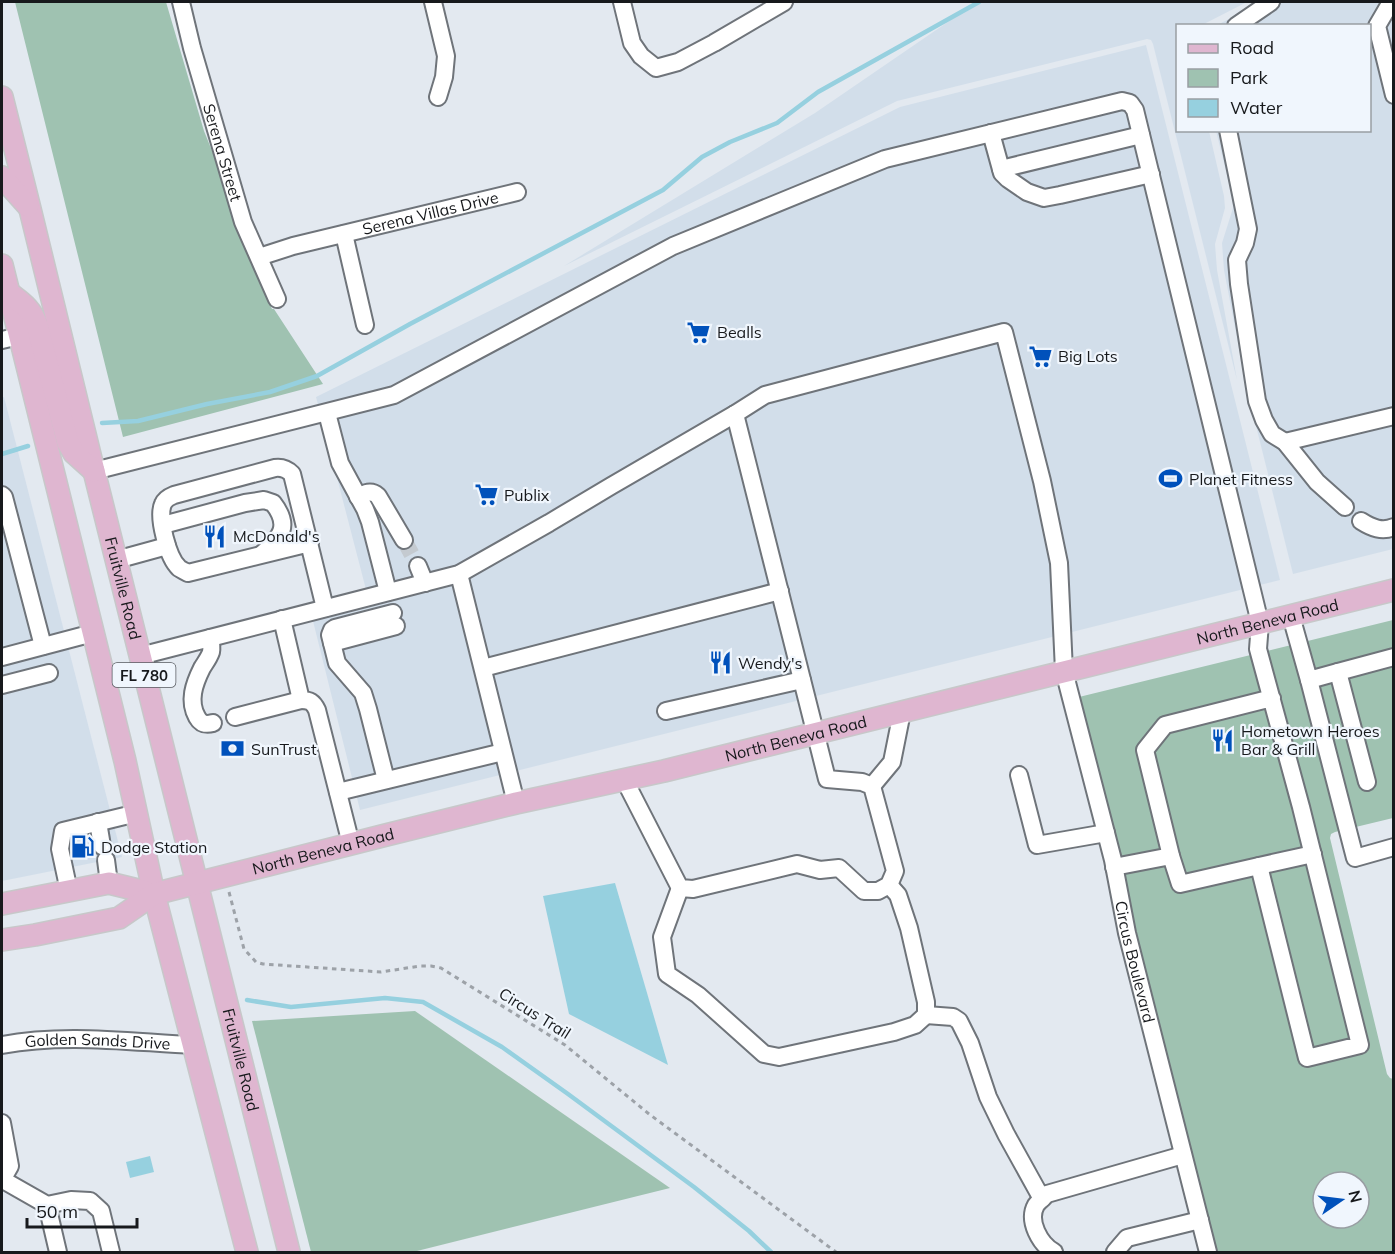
<svg xmlns="http://www.w3.org/2000/svg" width="1395" height="1254" font-family="Mulish,sans-serif">
  <rect width="100%" height="100%" fill="#e3e9f0"/>
  <g fill="#d2deea">
    <polygon points="977,2 1247,2 1202,25 1178,26 1178,130 1209,131 1224,196 1225,208 1215,244 1217,270 1237,380 1153,44 1151,40 1147,39 897,101 564,266 815,113"/>
    <polygon points="1261,2 1393,2 1393,549 1293,574 1247,390 1224,270 1222,243 1233,208 1232,195 1216,131 1370,130 1370,26 1215,26 1227,20"/>
    <polygon points="1146,45 1280,580 360,810 312,617 369,601 316,397 900,107"/>
    <polygon points="4,397 122,857 2,881 2,398"/>
  </g>
  <g fill="#9fc2b1" fill-rule="evenodd">
    <polygon points="15,2 166,2 204,131 217,163 235,225 272,309 274,309 323,384 123,437"/>
    <path d="M1393,620V818L1335,832L1331,834L1330,838L1387,1074L1390,1078L1393,1079V1252H1217L1135,931L1121,858L1079,697ZM1323,1182H1359V1218H1323Z"/>
    <polygon points="415,1011 670,1188 413,1252 311,1252 252,1021"/>
  </g>
  <g fill="#96d0df">
    <polygon points="615,883 668,1065 569,1014 543,896"/>
    <polygon points="150,1156 154,1172 130,1178 126,1162"/>
  </g>
  <g fill="none" stroke-linecap="round" stroke-linejoin="round">
    <g stroke="#96d0df" stroke-width="4.5">
      <polyline points="102,423 138,421 207,404 270,392 317,376 410,324 663,190 702,157 730,142 777,123 818,92 979,2"/>
      <polyline points="2,454 28,446"/>
      <polyline points="247,1000 291,1007 385,998 423,1002 502,1047 568,1094 694,1187 749,1231 771,1252"/>
    </g>
    <polyline stroke="#c4cad0" stroke-width="16" stroke-dasharray="16 8" stroke-linecap="butt" points="404,540 418,566"/>
    <defs>
      <g id="minor">
        <path id="s1" d="M181,2L192,48L243,222L277,299"/>
        <polyline points="433,2 446,56 444,77 438,97"/>
        <polyline points="622,2 632,43 641,56 656,68 678,62 714,43 784,2"/>
        <polyline points="1391,2 1377,26 1394,95"/>
        <polyline points="1236,26 1271,2"/>
        <polyline points="1228,130 1248,229 1245,243 1237,260 1239,284 1257,401 1264,420 1272,434 1285,442 1317,482 1345,507"/>
        <polyline points="991,133 1002,173 1008,179 1027,192 1044,198 1060,195 1151,174"/>
        <polyline points="1001,169 1141,135"/>
        <polyline points="344,234 365,325"/>
        <path id="s2" d="M259,257L293,246L517,192"/>
        <polyline points="2,340 19,336"/>
        <polyline points="327,413 340,463 365,509 370,522 388,592"/>
        <polyline points="1285,442 1394,416"/>
        <polyline points="94,471 394,395 673,246 885,159 1122,101 1130,103 1135,110 1260,623 1258,649 1301,807 1360,1045 1307,1058 1259,866 1180,884 1171,856 1145,750 1165,725 1272,698"/>
        <polyline points="2,495 4,497 43,646"/>
        <path d="M358,497C365,493 371,490 378,496L404,540"/>
        <path d="M1361,521C1372,528 1382,532 1394,527"/>
        <path d="M163,525L245,503L264,500L273,503C291,526 281,537 262,554"/>
        <path d="M310,543L188,573C186,572 180,569 179,568C168,558 157,517 163,504C165,499 169,497 174,495L275,468C282,467 287,469 292,474L325,608"/>
        <polyline points="116,560 167,546"/>
        <polyline points="418,566 425,583"/>
        <polyline points="459,574 516,803"/>
        <polyline points="1291,616 1309,680 1338,672"/>
        <path d="M282,619L301,700C310,700 313,702 317,710L351,844"/>
        <path d="M210,638C211,642 212,647 211,652C209,658 205,663 202,668C194,684 188,701 197,717C201,724 205,725 213,723"/>
        <polyline points="332,643 396,626"/>
        <path id="s3" d="M140,656L459,574L549,523L611,486L735,414L765,395L1004,332L1042,481L1059,563L1064,671L1113,860L1127,933L1208,1252"/>
        <polyline points="2,657 93,633"/>
        <polyline points="483,668 780,591"/>
        <polyline points="1309,680 1355,858 1394,847"/>
        <polyline points="2,685 49,673"/>
        <polyline points="666,711 802,680"/>
        <polyline points="235,717 301,700"/>
        <polyline points="1019,775 1037,845 1106,833"/>
        <polyline points="624,779 680,888 693,889 797,864 820,870 839,868 864,891 878,891 889,885 895,871 872,786 862,782 827,779 735,414"/>
        <polyline points="386,780 368,709 363,693 337,663 330,635 332,630 335,628 393,613"/>
        <polyline points="1367,782 1338,672 1394,657"/>
        <polyline points="872,786 892,762 902,712"/>
        <polyline points="338,792 503,752"/>
        <polyline points="98,822 102,846"/>
        <polyline points="106,860 109,883"/>
        <polyline points="1259,866 1313,854"/>
        <polyline points="1114,867 1171,856"/>
        <polyline points="680,888 662,937 667,974 698,995 764,1054 779,1057 894,1032 915,1025 926,1015 926,1002 909,928 898,895 889,885"/>
        <polyline points="69,891 60,849 63,831 137,813"/>
        <polyline points="926,1015 953,1017 959,1021 970,1043 988,1097 1006,1134 1042,1199"/>
        <path id="s4" d="M2,1045C65,1033 129,1042 194,1045"/>
        <polyline points="2,1123 10,1166 2,1180"/>
        <polyline points="3,1180 47,1205 71,1200 90,1201 101,1211 111,1252"/>
        <polyline points="47,1205 58,1252"/>
        <path d="M1054,1252C1040,1244 1027,1221 1036,1205C1039,1201 1044,1197 1047,1194L1183,1155"/>
        <polyline points="1115,1252 1127,1238 1200,1220"/>
      </g>
      <g id="major">
        <path id="s5" d="M2,97L30,209L94,471L289,1252"/>
        <polyline points="2,177 28,206"/>
        <polyline points="2,265 125,761 154,894 247,1252"/>
        <path d="M8,292C22,303 31,308 37,325L68,443L74,453L94,471"/>
        <polyline points="2,904 109,883 154,894"/>
        <path id="s6" d="M2,940L35,935L119,918L154,894L386,835L516,803L664,771L1394,590"/>
      </g>
    </defs>
    <use href="#minor" stroke="#6f747a" stroke-width="20"/>
    <use href="#major" stroke="#c7c8c9" stroke-width="24"/>
    <polyline stroke="#9da2a8" stroke-width="3" stroke-dasharray="4.5 4.5" stroke-linecap="butt" points="229,892 244,949 256,962 263,964 381,972 420,966 431,966 441,968 565,1045 649,1114 836,1252"/>
    <use href="#minor" stroke="#fff" stroke-width="16"/>
    <use href="#major" stroke="#dfb6d0" stroke-width="21"/>
  </g>
  <defs>
    <symbol id="supermarket-bare" viewBox="-9 -9 18 18"><path d="M-6-5.5h2.5l.6 2H6L4.5 2H-2.5L-4.4-4H-6ZM-1.5 3.2a1.3 1.3 0 1 0 .1 0ZM3 3.2a1.3 1.3 0 1 0 .1 0Z" fill="#0051bb" stroke="#f0f6fd" stroke-width="2.5" paint-order="stroke"/></symbol>
    <symbol id="stadium-bare" viewBox="-9 -9 18 18"><path d="M0-5a6.5 5 0 1 0 0 10a6.5 5 0 1 0 0-10ZM-3.5-1.8h7v3.6h-7Z" fill="#0051bb" stroke="#f0f6fd" stroke-width="2.5" paint-order="stroke"/></symbol>
    <symbol id="restaurant-bare" viewBox="-9 -9 18 18"><path d="M-5-6h1v4h1v-4h1v4h1v-4h1v5L-1.5 .5V6h-2V.5L-5-1ZM5-6V6H3V1.5H1.5Q1.5-4 5-6Z" fill="#0051bb" stroke="#f0f6fd" stroke-width="2.5" paint-order="stroke"/></symbol>
    <symbol id="bank-bare" viewBox="-9 -9 18 18"><path d="M-6-4H6V4H-6ZM0-2.3a2.3 2.3 0 1 0 0 4.6a2.3 2.3 0 1 0 0-4.6Z" fill="#0051bb" stroke="#f0f6fd" stroke-width="2.5" paint-order="stroke"/></symbol>
    <symbol id="fuel-bare" viewBox="-9 -9 18 18"><path d="M-5.5-6h7V0h2V4h1.3V-2.5L3-4.5l.8-.8L6-3V5H2.5V1h-1V6h-7ZM-4.2-4.7v3.2H.2V-4.7Z" fill="#0051bb" stroke="#f0f6fd" stroke-width="2.5" paint-order="stroke"/></symbol>
  </defs>
  <g fill-rule="evenodd">
    <use href="#supermarket-bare" x="682" y="316" width="33" height="33"/>
    <use href="#supermarket-bare" x="1024" y="340" width="33" height="33"/>
    <use href="#stadium-bare" x="1154" y="462" width="33" height="33"/>
    <use href="#supermarket-bare" x="470" y="478" width="33" height="33"/>
    <use href="#restaurant-bare" x="198" y="520" width="33" height="33"/>
    <use href="#restaurant-bare" x="704" y="646" width="33" height="33"/>
    <use href="#restaurant-bare" x="1206" y="724" width="33" height="33"/>
    <use href="#bank-bare" x="216" y="732" width="33" height="33"/>
    <use href="#fuel-bare" x="66" y="830" width="33" height="33"/>
  </g>
  <g text-anchor="middle" dominant-baseline="central" stroke-width="4.5" stroke-linejoin="round" paint-order="stroke">
    <rect fill="#f0f6fd" stroke="#585b60" stroke-width="1.5" x="112.5" y="663" width="63" height="24" rx="4.5"/>
    <g font-size="15" font-weight="bold" fill="#17191c">
      <text x="144" y="675">FL 780</text>
    </g>
    <g font-size="16" fill="#17191c" stroke="#f0f6fd">
      <text stroke="none"><textPath href="#s1" startOffset="156">Serena Street</textPath></text>
      <text stroke="none"><textPath href="#s2" startOffset="177">Serena Villas Drive</textPath></text>
      <text stroke="none"><textPath href="#s5" startOffset="506">Fruitville Road</textPath></text>
      <text stroke="none"><textPath href="#s6" startOffset="1308">North Beneva Road</textPath></text>
      <text stroke="none"><textPath href="#s6" startOffset="822">North Beneva Road</textPath></text>
      <text stroke="none"><textPath href="#s6" startOffset="336">North Beneva Road</textPath></text>
      <text stroke="none"><textPath href="#s3" startOffset="1576">Circus Boulevard</textPath></text>
      <text transform="translate(535 1013) rotate(32)">Circus Trail</text>
      <text stroke="none"><textPath href="#s4" startOffset="96">Golden Sands Drive</textPath></text>
      <text stroke="none"><textPath href="#s5" startOffset="992">Fruitville Road</textPath></text>
    </g>
    <g font-size="16" fill="#17191c" stroke="#f0f6fd" text-anchor="start">
      <text x="717" y="332">Bealls</text>
      <text x="1058" y="356">Big Lots</text>
      <text x="1189" y="479">Planet Fitness</text>
      <text x="504" y="495">Publix</text>
      <text x="233" y="536">McDonald's</text>
      <text x="738" y="663">Wendy's</text>
      <text x="1241" y="731">Hometown Heroes<tspan x="1241" dy="18">Bar &amp; Grill</tspan></text>
      <text x="251" y="749">SunTrust</text>
      <text x="101" y="847">Dodge Station</text>
    </g>
  </g>
  <rect width="1395" height="1254" fill="none" stroke="#17191c" stroke-width="6"/>
  <rect x="1176" y="24" width="195" height="108" fill="#f0f6fd" stroke="#999ea3" stroke-width="1.5"/>
  <rect x="1188" y="44" width="30" height="9" fill="#dfb6d0" stroke="#999ea3" stroke-width="1.5"/>
  <text x="1230" y="54" font-size="18" fill="#17191c">Road</text>
  <rect x="1188" y="69" width="30" height="18" fill="#9fc2b1" stroke="#999ea3" stroke-width="1.5"/>
  <text x="1230" y="84" font-size="18" fill="#17191c">Park</text>
  <rect x="1188" y="99" width="30" height="18" fill="#96d0df" stroke="#999ea3" stroke-width="1.5"/>
  <text x="1230" y="114" font-size="18" fill="#17191c">Water</text>
  <g transform="translate(1341 1200) rotate(76)"><circle r="28" fill="#f0f6fd" stroke="#999ea3" stroke-width="1.5"/>
  <path d="M0-4.5L10 22L0 15L-10 22Z" fill="#0051bb"/>
  <text y="-9" font-size="16" font-weight="bold" text-anchor="middle" fill="#17191c">N</text>
  </g>
  <path d="M27 1218v9h110v-9" fill="none" stroke="#17191c" stroke-width="3"/>
  <text x="36" y="1218" font-size="18" fill="#17191c" stroke="#f0f6fd" stroke-width="4.5" paint-order="stroke">50 m</text>
</svg>
